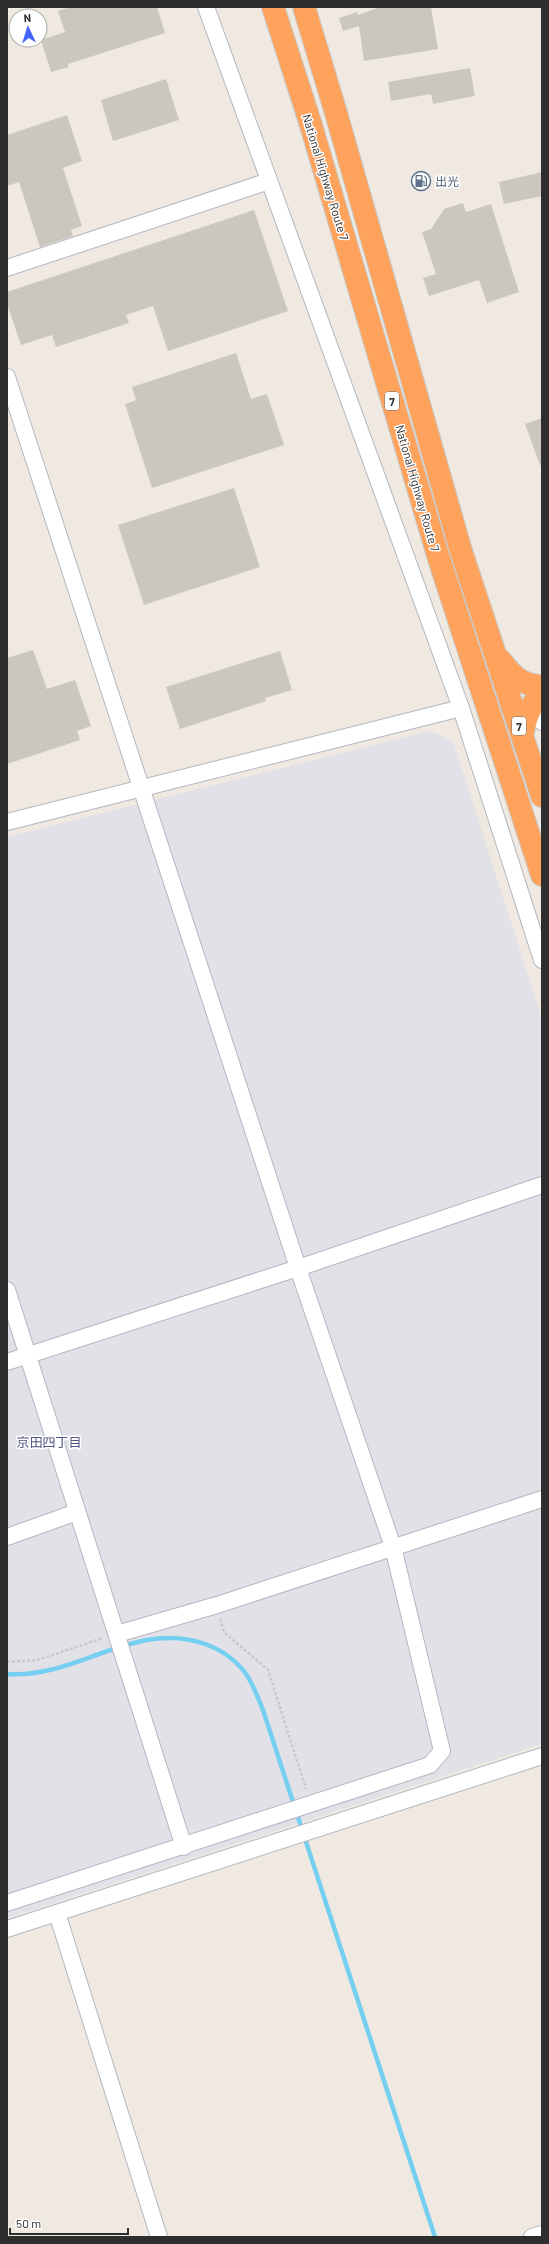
<svg xmlns="http://www.w3.org/2000/svg" width="549" height="2244" font-family="Barlow,'Noto Sans JP',sans-serif">
  <rect width="100%" height="100%" fill="#efe9e1"/>
  <polygon fill="#e3e1e8" points="430,731 453,741 542,1019 542,1744 7,1918 7,837"/>
  <g fill="none" stroke-linecap="round" stroke-linejoin="round">
    <path stroke="#75cff0" stroke-width="4.5" d="M7,1674C78,1679 134,1619 205,1644C222,1650 235,1659 246,1674C253,1684 258,1698 263,1710L435,2237"/>
  </g>
  <g fill="#cbc7bf">
    <polygon points="71,7 157,7 165,33 68,64 69,67 51,72 41,40 65,32 58,11"/>
    <polygon points="380,7 431,7 438,49 364,61 359,26 343,31 339,18 357,12 358,15"/>
    <polygon points="470,68 475,96 433,104 431,94 391,101 388,82"/>
    <polygon points="166,79 179,120 113,141 101,100"/>
    <polygon points="67,115 82,161 63,168 82,226 71,230 73,236 40,247 19,182 7,186 7,135"/>
    <polygon points="542,172 542,196 504,204 499,182"/>
    <polygon points="463,203 466,212 491,204 519,292 487,303 479,280 429,296 423,278 436,274 422,232 431,229 444,209"/>
    <polygon points="254,210 288,311 168,351 153,306 126,315 129,323 56,347 52,335 21,345 7,304 7,292"/>
    <polygon points="236,353 251,399 267,394 284,445 152,488 125,404 136,400 132,387"/>
    <polygon points="542,418 542,465 540,465 525,424"/>
    <polygon points="234,488 260,567 144,605 118,525"/>
    <polygon points="33,650 47,689 75,680 91,726 77,731 80,740 7,764 7,658"/>
    <polygon points="280,651 292,690 265,698 266,701 180,729 166,687"/>
  </g>
  <g fill="none" stroke-linecap="round" stroke-linejoin="round">
    <defs>
      <g id="minor">
        <polyline points="206,7 461,708 542,960"/>
        <polyline points="7,268 269,181"/>
        <polyline points="7,377 298,1268 393,1547 442,1751 430,1765 7,1903"/>
        <polyline points="535,700 542,722"/>
        <polyline points="7,822 461,708"/>
        <polyline points="7,1290 184,1847"/>
        <polyline points="7,1362 298,1268 542,1185"/>
        <polyline points="7,1537 77,1512"/>
        <polyline points="117,1634 217,1605 542,1499"/>
        <polyline points="57,1913 159,2237"/>
        <polyline points="7,1929 542,1756"/>
        <polyline points="532,2237 542,2234"/>
      </g>
      <g id="highway">
        <polyline points="273,7 310,122 439,559 542,875"/>
        <polyline points="304,7 336,113 461,551 542,796"/>
        <path d="M500,660C513,676 520,685 542,686"/>
        <path d="M522,735C526,719 529,705 542,694"/>
      </g>
    </defs>
    <use href="#minor" stroke="#b4b7c1" stroke-width="18"/>
    <use href="#highway" stroke="#c9c9c9" stroke-width="24"/>
    <g stroke="#c9c9c9" stroke-width="2.5" stroke-dasharray="3 2" stroke-linecap="butt">
      <polyline points="220,1619 224,1632 268,1670 306,1789"/>
      <polyline points="7,1662 37,1660 103,1638"/>
    </g>
    <use href="#minor" stroke="#fff" stroke-width="16"/>
    <use href="#highway" stroke="#ffa35c" stroke-width="22"/>
  </g>
  <defs>
    <symbol id="fuel-ring" viewBox="-11 -11 22 22"><circle r="9.5" fill="#fff" stroke="#5c6f8a" stroke-width="1.5"/><path d="M-5.5-6h7V0h2V4h1.3V-2.5L3-4.5l.8-.8L6-3V5H2.5V1h-1V6h-7ZM-4.2-4.7v3.2H.2V-4.7Z" fill="#5c6f8a"/></symbol>
  </defs>
  <g fill-rule="evenodd">
    <use href="#fuel-ring" x="410" y="170" width="22" height="22"/>
  </g>
  <g text-anchor="middle" dominant-baseline="central" stroke-width="3" stroke-linejoin="round" paint-order="stroke">
    <g fill="#fff" stroke="#6d6d6d" stroke-width="1">
      <rect x="385" y="392" width="14" height="18" rx="3"/>
      <rect x="512" y="717" width="14" height="18" rx="3"/>
    </g>
    <g font-size="11" font-weight="bold" fill="#2e2e2e">
      <text x="392" y="401">7</text>
      <text x="519" y="726">7</text>
    </g>
    <g font-size="12" fill="#2e2e2e" stroke="#fff">
      <text transform="translate(326 177) rotate(73)">National Highway Route 7</text>
      <text transform="translate(418 488) rotate(74)">National Highway Route 7</text>
    </g>
    <g font-size="12" fill="#4e5e75" stroke="#fff" text-anchor="start">
      <text x="435" y="181">出光</text>
    </g>
    <g font-size="13" fill="#4d5680" stroke="#fff">
      <text x="49" y="1442">京田四丁目</text>
    </g>
  </g>
  <rect width="549" height="2244" fill="none" stroke="#2e2e2e" stroke-width="16"/>
  <g transform="translate(28 28) rotate(356)"><circle r="19" fill="#ffffff" stroke="#ababab"/>
  <path d="M0-3L7 15L0 10L-7 15Z" fill="#4264fb"/>
  <text y="-6" font-size="11" font-weight="bold" text-anchor="middle" fill="#2e2e2e">N</text>
  </g>
  <path d="M10 2228v6h118v-6" fill="none" stroke="#2e2e2e" stroke-width="2"/>
  <text x="16" y="2228" font-size="12" fill="#2e2e2e" stroke="#ffffff" stroke-width="3" paint-order="stroke">50 m</text>
</svg>
